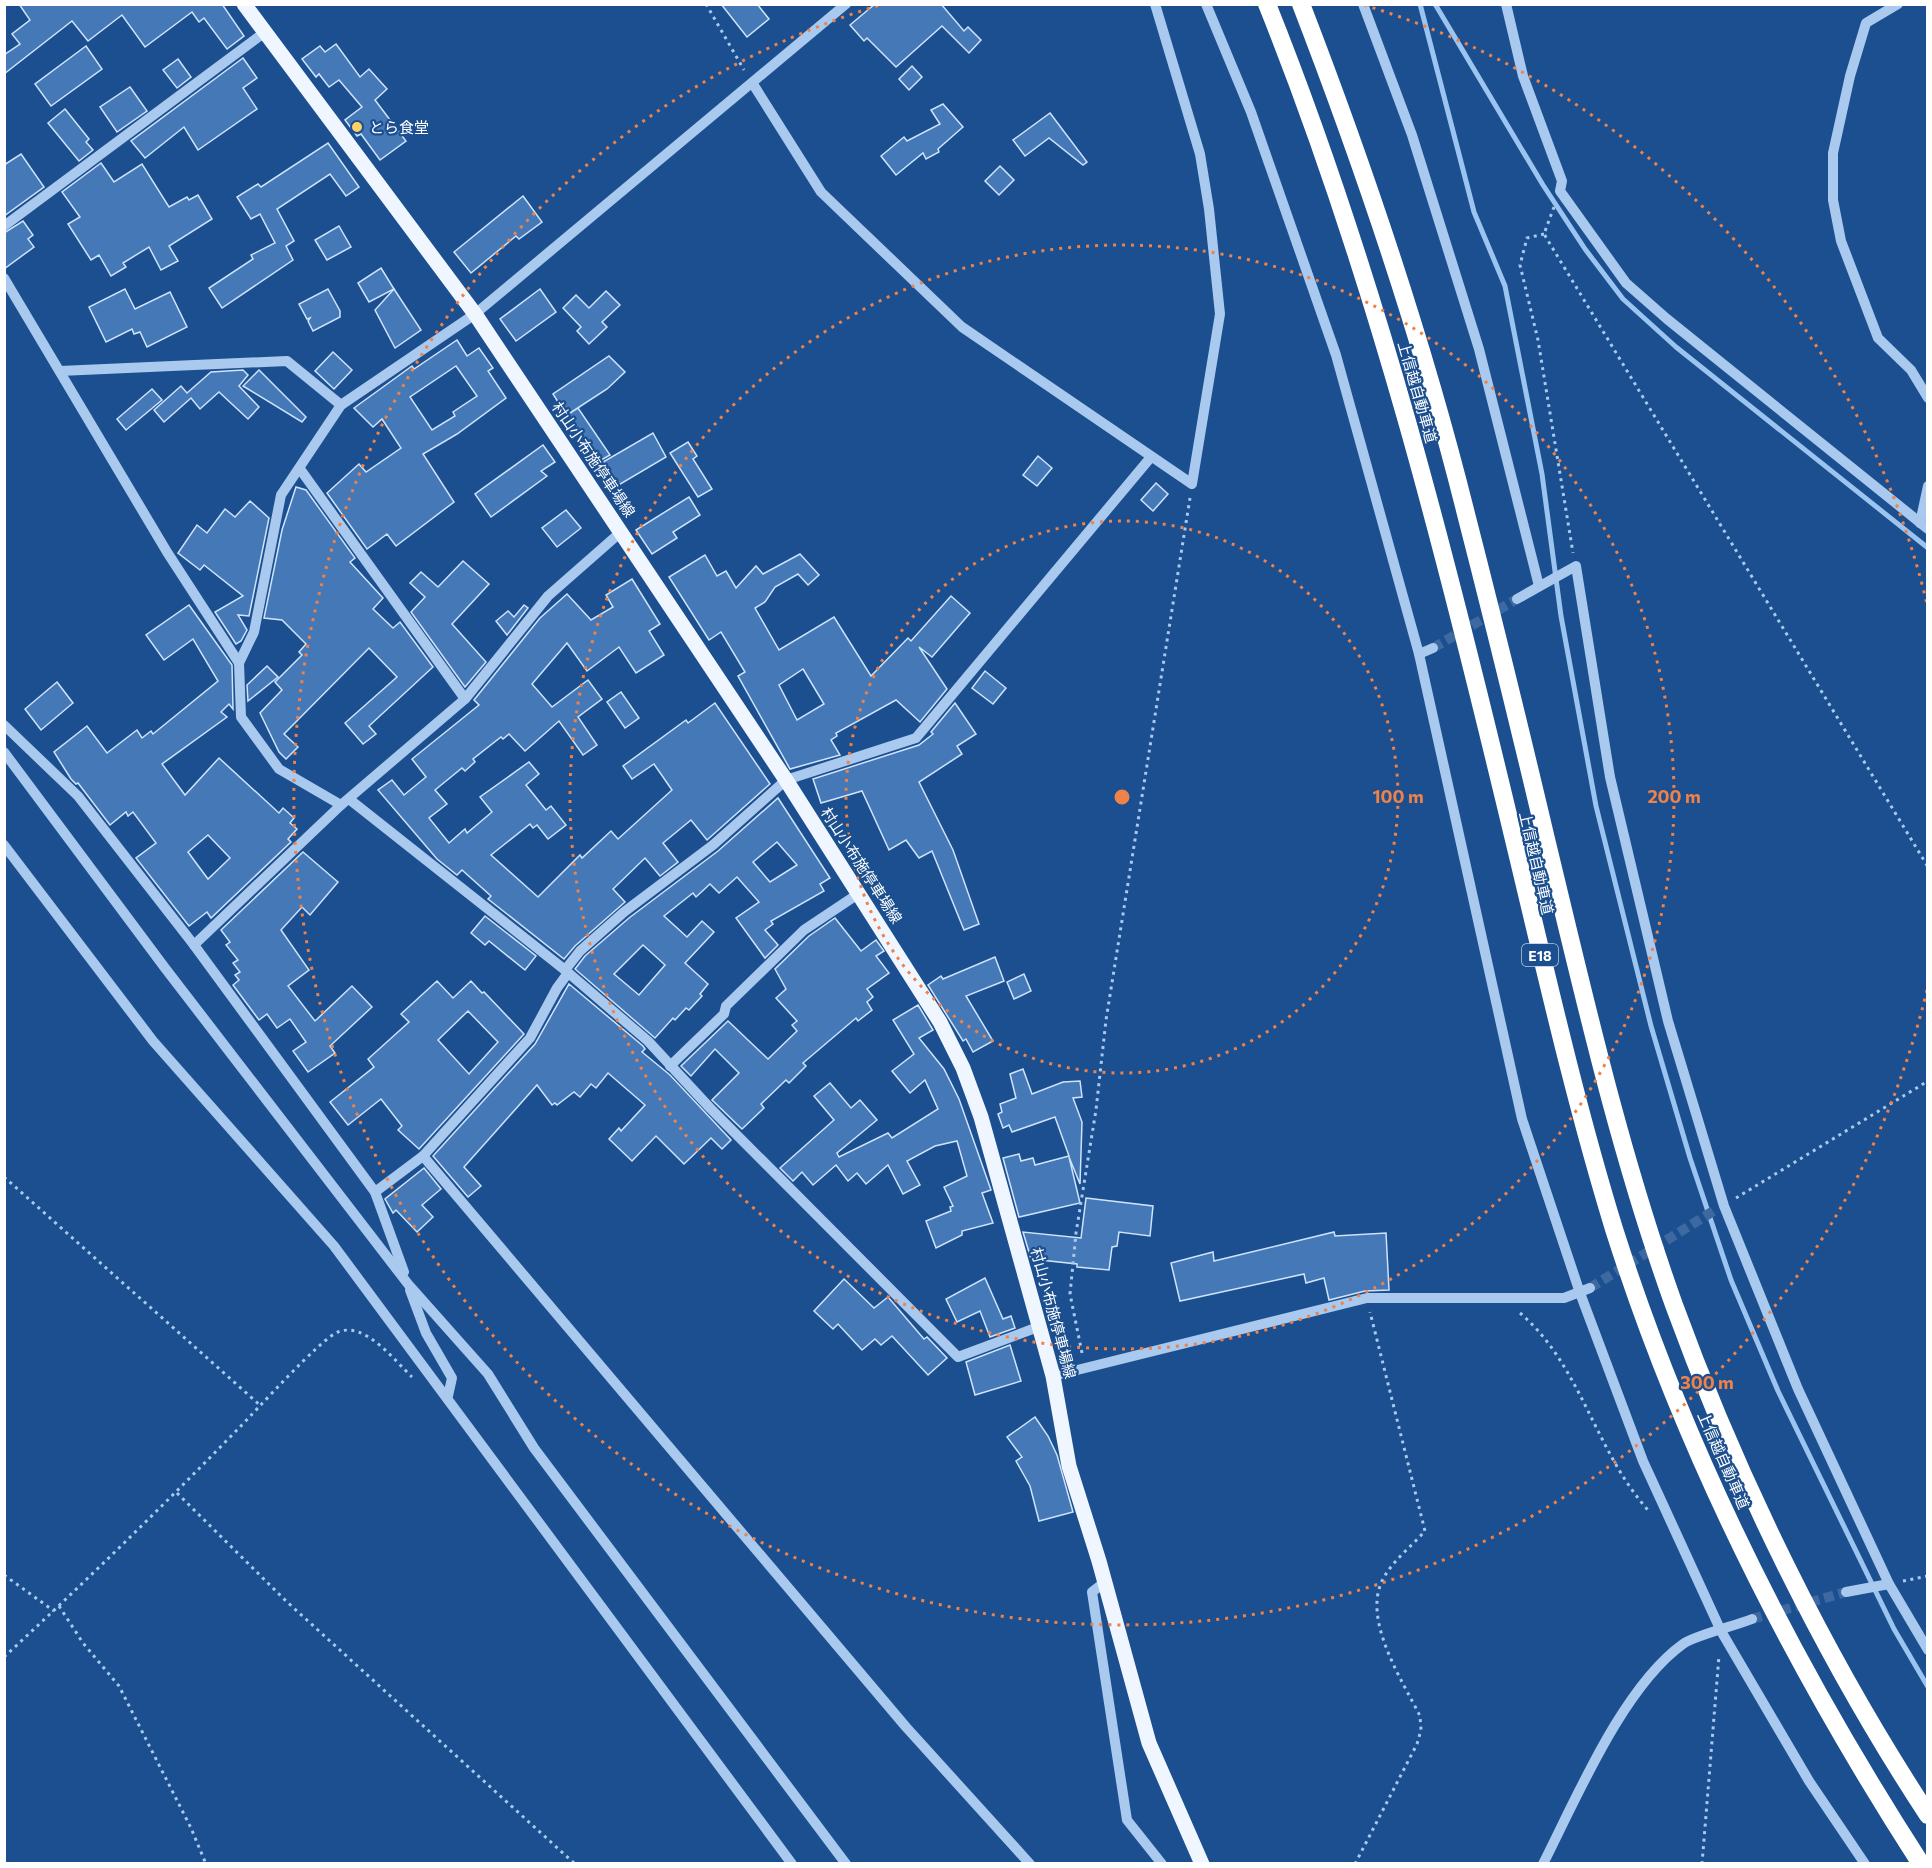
<svg xmlns="http://www.w3.org/2000/svg" width="1932" height="1868" font-family="Commissioner,'Noto Sans JP',sans-serif">
  <rect width="100%" height="100%" fill="#1b4f8f"/>
  <g fill="none" stroke-linecap="round" stroke-linejoin="round">
    <g stroke="#9cc4f0" stroke-width="5">
      <polyline points="1420,4 1474,212 1505,286 1542,474 1561,616 1596,806 1651,1026 1690,1158 1731,1280 1778,1391 1894,1629 1928,1687"/>
      <polyline points="1435,4 1543,185 1585,249 1623,299 1676,347 1928,548"/>
    </g>
  </g>
  <g fill="#4478b7" stroke="#cfe3fa" stroke-width="1.5" fill-rule="evenodd">
    <polygon points="19,4 222,4 244,36 227,49 204,18 199,22 192,12 145,47 122,15 88,41 72,21 4,74 4,55 20,44 12,34 30,20"/>
    <polygon points="721,4 757,4 769,19 747,37"/>
    <polygon points="875,4 941,4 964,31 968,27 981,40 969,53 942,26 896,67 867,38 864,41 850,25"/>
    <polygon points="336,44 360,77 369,69 387,89 375,100 406,141 380,160 361,134 357,136 345,120 362,107 339,80 329,87 319,74 316,77 302,59 320,46 325,52"/>
    <polygon points="86,46 102,69 51,106 35,84"/>
    <polygon points="243,58 257,78 243,88 257,109 198,150 184,127 145,158 131,141"/>
    <polygon points="178,59 191,77 177,88 163,70"/>
    <polygon points="912,66 922,77 909,90 899,79"/>
    <polygon points="130,87 147,111 117,132 100,107"/>
    <polygon points="943,104 963,127 938,149 939,152 926,159 923,153 896,175 881,156 904,137 907,141 940,124 931,110"/>
    <polygon points="65,109 89,139 86,142 93,150 79,161 48,123"/>
    <polygon points="1050,113 1087,162 1083,165 1049,138 1025,156 1013,140"/>
    <polygon points="328,143 359,187 346,196 330,174 277,209 294,241 286,246 293,260 222,308 209,288 253,259 251,255 275,243 260,214 251,219 237,197 258,184 261,187"/>
    <polygon points="21,154 44,187 4,216 4,165"/>
    <polygon points="101,163 114,182 142,164 169,207 187,197 189,200 198,195 212,219 169,246 178,261 161,270 149,247 123,263 126,267 111,276 99,255 91,260 68,224 80,217 62,192"/>
    <polygon points="1000,166 1014,180 999,195 985,181"/>
    <polygon points="523,196 542,222 519,239 516,236 471,273 454,252"/>
    <polygon points="23,221 33,235 28,239 34,247 4,269 4,233"/>
    <polygon points="339,226 351,247 327,260 315,240"/>
    <polygon points="381,268 394,289 369,302 358,283"/>
    <polygon points="125,289 135,309 170,292 187,327 147,347 140,332 134,334 132,329 106,342 89,307"/>
    <polygon points="328,289 340,311 340,317 313,331 308,321 310,318 307,319 299,304"/>
    <polygon points="394,289 421,330 395,348 375,310"/>
    <polygon points="540,289 556,312 516,341 500,319"/>
    <polygon points="606,291 620,305 602,322 607,327 589,344 577,331 581,327 563,308 576,295 589,308"/>
    <path d="M457,340L467,356L479,348L493,368L488,371L506,398L457,434L423,454L454,502L396,546L387,534L367,549L327,493L359,464L366,472L401,448L382,419L373,427L354,408L412,366L414,369ZM456,366L477,396L453,412L455,416L432,430L410,397Z"/>
    <polygon points="333,352 352,370 334,389 315,371"/>
    <polygon points="609,356 625,372 607,389 570,413 578,408 610,455 596,463 553,394"/>
    <polygon points="243,370 248,375 239,386 259,407 248,419 219,392 200,409 191,398 164,422 154,410 181,386 187,393 211,372"/>
    <polygon points="259,370 306,417 302,422 243,386"/>
    <polygon points="152,389 162,400 126,430 117,419"/>
    <polygon points="653,433 666,457 617,486 603,462"/>
    <polygon points="688,442 697,456 693,459 712,489 698,497 670,453"/>
    <polygon points="543,445 555,462 541,471 547,476 491,517 475,494"/>
    <polygon points="1038,456 1052,468 1037,486 1023,475"/>
    <polygon points="1156,483 1168,494 1153,511 1141,500"/>
    <polygon points="296,487 306,490 355,558 350,562 383,598 373,609 393,628 400,622 433,667 369,726 376,734 363,744 345,723 397,677 369,648 284,734 298,747 286,759 279,752 260,713 282,690 275,682 302,655 299,652 306,644 282,620 264,618 282,530"/>
    <polygon points="689,497 700,515 673,532 677,538 652,554 636,530"/>
    <polygon points="250,501 269,518 249,616 238,615 247,630 241,641 236,644 215,612 243,596 204,565 200,570 178,553 197,525 207,533 225,509 235,517"/>
    <polygon points="566,510 581,528 557,547 542,528"/>
    <path d="M800,554L819,575L808,585L798,574L775,587L765,602L755,608L779,650L834,617L871,676L908,638L911,641L951,596L970,613L932,657L919,647L947,689L920,722L896,700L836,733L837,736L831,740L840,755L790,769L738,676L745,672L721,632L709,640L669,577L705,555L717,576L726,571L736,588L756,566L763,574ZM803,669L824,704L797,720L779,685Z"/>
    <polygon points="463,561 489,584 452,624 486,662 465,687 411,612 425,597 410,583 421,572 438,587"/>
    <polygon points="632,579 660,624 649,631 664,655 636,673 619,647 587,671 567,643 532,684 552,707 588,680 602,699 578,717 597,745 583,755 559,721 525,751 509,734 503,739 501,737 473,759 475,762 465,771 462,768 435,790 447,804 429,818 449,843 465,829 467,833 492,812 480,797 529,762 539,774 526,785 546,810 551,806 566,825 548,839 537,825 533,828 530,824 491,855 538,897 580,855 582,858 611,831 618,839 672,790 654,764 632,779 623,766 686,720 688,723 715,703 770,784 707,840 691,820 663,843 678,862 660,876 645,858 613,889 625,902 575,946 564,959 488,899 491,896 462,870 457,875 437,859 378,790 392,780 404,795 426,777 412,759 479,705 474,700 540,618 567,594 591,620 613,607 606,595"/>
    <path d="M189,605L232,665L233,709L229,704L221,712L227,717L162,764L185,795L219,758L279,813L283,808L294,818L290,823L297,829L288,839L291,842L211,918L207,912L189,926L136,858L156,843L133,812L128,816L126,812L110,825L78,783L76,784L71,779L54,752L87,726L107,753L137,730L142,738L151,731L153,734L218,681L193,639L164,660L146,635ZM208,835L230,858L208,879L188,852Z"/>
    <polygon points="524,605 528,608 507,635 496,621 508,611 514,617"/>
    <polygon points="267,666 278,677 248,701 247,685"/>
    <polygon points="985,671 1006,688 993,704 972,688"/>
    <polygon points="57,682 73,703 41,730 25,709"/>
    <polygon points="621,692 639,718 625,728 607,702"/>
    <polygon points="955,703 976,734 957,746 962,754 919,782 953,850 979,924 964,930 932,851 919,858 906,840 889,850 862,791 821,803 813,779 919,745 933,734 931,732"/>
    <path d="M778,798L830,878L820,884L824,891L771,921L773,924L765,930L778,945L765,958L736,918L759,902L737,877L719,893L710,884L696,897L693,893L664,916L687,937L702,921L714,932L685,963L708,984L700,994L702,996L689,1010L686,1008L675,1020L673,1018L655,1038L575,969L585,956L629,918L718,851ZM777,842L797,865L770,882L753,862ZM643,945L665,965L639,995L614,974Z"/>
    <polygon points="303,852 338,882 310,915 302,907 281,930 309,970 288,986 315,1021 352,986 372,1007 330,1046 335,1053 308,1072 293,1051 306,1042 290,1019 277,1028 267,1014 259,1020 233,985 239,980 235,975 240,972 233,963 238,960 226,945 230,942 221,930"/>
    <polygon points="485,916 536,956 525,970 489,941 485,945 471,933"/>
    <polygon points="835,918 861,951 876,940 884,951 876,956 889,973 867,989 873,997 867,1002 872,1010 858,1021 856,1018 803,1063 806,1066 789,1083 786,1080 761,1104 764,1108 742,1129 712,1100 739,1073 715,1049 691,1076 681,1066 728,1021 768,1059 797,1031 792,1025 797,1021 776,998 786,989 775,969 809,936"/>
    <polygon points="995,957 1004,981 966,996 993,1041 973,1052 966,1039 963,1041 928,985 941,976 943,979"/>
    <polygon points="1024,974 1031,991 1014,999 1007,982"/>
    <path d="M437,981L453,998L471,981L482,993L484,992L524,1034L419,1149L398,1130L402,1126L381,1099L348,1125L330,1102L374,1067L368,1059L409,1022L401,1014ZM468,1011L498,1042L469,1074L438,1040Z"/>
    <polygon points="569,984 643,1046 645,1049 642,1052 670,1075 731,1140 722,1149 711,1138 684,1164 656,1136 632,1161 609,1139 619,1128 621,1131 645,1105 608,1073 596,1088 591,1084 580,1097 574,1092 557,1105 555,1103 552,1105 537,1085 464,1167 481,1186 468,1197 433,1156 535,1044"/>
    <polygon points="918,1005 933,1030 919,1038 944,1069 959,1099 991,1190 982,1193 993,1223 962,1231 962,1235 936,1248 926,1221 951,1211 950,1207 953,1206 944,1187 967,1176 957,1141 935,1146 907,1161 920,1185 903,1194 888,1165 866,1184 857,1173 848,1181 836,1165 813,1185 802,1172 793,1181 780,1168 834,1120 814,1096 830,1083 851,1108 860,1100 877,1120 837,1153 839,1157 888,1133 892,1138 938,1109 925,1080 910,1093 892,1071 914,1054 893,1020"/>
    <polygon points="1023,1069 1032,1094 1063,1082 1080,1081 1082,1097 1073,1098 1082,1122 1080,1184 1069,1157 1080,1203 1019,1217 1003,1158 1019,1154 1021,1161 1033,1158 1035,1165 1069,1156 1055,1117 1012,1132 1009,1125 1003,1128 998,1114 1002,1112 1000,1104 1016,1098 1010,1074"/>
    <polygon points="424,1168 441,1189 422,1205 433,1217 417,1232 396,1210 393,1213 385,1199"/>
    <polygon points="1086,1198 1153,1206 1150,1236 1119,1232 1117,1246 1112,1247 1109,1270 1077,1267 1077,1264 1031,1259 1023,1232 1081,1238"/>
    <polygon points="1334,1232 1335,1236 1386,1233 1389,1290 1365,1291 1329,1300 1324,1278 1306,1283 1304,1274 1180,1301 1171,1263 1213,1252 1214,1261"/>
    <polygon points="985,1278 1003,1319 1011,1316 1015,1328 990,1337 980,1311 957,1322 946,1299"/>
    <polygon points="844,1279 874,1308 888,1297 924,1339 927,1337 947,1358 928,1375 892,1336 881,1345 875,1339 862,1350 838,1324 833,1329 814,1311"/>
    <polygon points="1010,1345 1021,1381 975,1395 966,1362"/>
    <polygon points="1035,1417 1048,1436 1057,1455 1073,1512 1039,1521 1030,1486 1016,1461 1022,1457 1007,1437"/>
  </g>
  <g fill="none" stroke-linecap="round" stroke-linejoin="round">
    <g stroke="#3d69a0" stroke-width="10" stroke-dasharray="10 5" stroke-linecap="butt">
      <polyline points="1433,648 1517,599"/>
      <polyline points="1590,1288 1715,1210"/>
      <polyline points="1752,1619 1846,1592"/>
    </g>
    <g stroke="#a9c9ee" stroke-width="3" stroke-dasharray="3 4.5" stroke-linecap="butt">
      <polyline points="706,4 744,70"/>
      <polyline points="1554,207 1544,234 1928,867"/>
      <polyline points="1544,234 1527,238 1520,265 1538,340 1573,553"/>
      <polyline points="4,1177 261,1406"/>
      <polyline points="1736,1198 1928,1081"/>
      <path d="M1520,1313C1581,1365 1595,1451 1648,1510"/>
      <polyline points="1082,1353 1070,1294 1076,1233 1096,1110 1106,1020 1190,498"/>
      <polyline points="177,1493 286,1601 575,1864"/>
      <polyline points="4,1575 54,1611"/>
      <polyline points="1903,1581 1928,1576"/>
      <polyline points="59,1606 83,1643 119,1686 191,1828 206,1864"/>
      <path d="M4,1657C84,1583 161,1508 237,1430C255,1412 320,1339 338,1332C365,1321 395,1361 412,1377"/>
      <path d="M1355,1864L1417,1744L1421,1730L1420,1716C1402,1680 1363,1621 1382,1581C1391,1562 1411,1547 1425,1531L1370,1312"/>
      <polyline points="1702,1864 1719,1656"/>
    </g>
    <g stroke="#a9c9ee" stroke-width="10">
      <polyline points="1206,4 1251,112 1336,355 1419,654 1522,1119 1580,1293 1643,1461 1721,1631 1809,1781 1865,1864"/>
      <polyline points="1363,4 1412,135 1479,349 1539,586"/>
      <polyline points="1506,4 1523,76 1562,181 1560,191 1626,283 1667,319 1928,529"/>
      <polyline points="1898,4 1866,23 1850,76 1833,153 1833,200 1841,241 1878,338 1911,370 1928,398"/>
      <polyline points="753,84 821,192 962,327 1192,484 1220,314 1209,209 1200,154 1155,4"/>
      <polyline points="4,226 265,32"/>
      <polyline points="4,278 167,552 239,663 241,717 279,769 341,805 465,699 548,596 622,531"/>
      <polyline points="60,371 287,361 341,405"/>
      <polyline points="300,469 465,699"/>
      <polyline points="1920,523 1928,486"/>
      <polyline points="1517,599 1576,566 1610,777 1668,1021 1724,1206 1798,1389 1889,1584 1928,1650"/>
      <polyline points="1419,654 1433,648"/>
      <polyline points="239,663 254,632 281,495 341,405 475,314 846,4"/>
      <polyline points="4,725 78,796 194,945 375,1192"/>
      <polyline points="4,752 165,968 408,1284 488,1374 534,1448 846,1864"/>
      <polyline points="349,799 565,970 648,1041 710,1108 958,1357 1038,1327"/>
      <polyline points="4,845 153,1041 334,1246 792,1864"/>
      <polyline points="194,945 341,805"/>
      <polyline points="565,970 580,951 624,912 713,845 786,780 916,738 1151,457"/>
      <polyline points="670,1066 724,1014 726,1006 804,930 858,894"/>
      <polyline points="423,1156 906,1727 1030,1864"/>
      <polyline points="404,1272 375,1192 423,1156 530,1038 557,988 568,973"/>
      <polyline points="410,1290 426,1333 452,1378 448,1396"/>
      <polyline points="1053,1376 1367,1298 1564,1298 1590,1288"/>
      <polyline points="1105,1582 1092,1592 1127,1820 1162,1864"/>
      <polyline points="1846,1592 1889,1584"/>
      <path d="M1543,1864C1577,1797 1623,1687 1683,1644C1696,1635 1735,1626 1752,1619"/>
    </g>
    <polyline stroke="#f0f6ff" stroke-width="15" points="244,4 475,314 786,780 940,1022 963,1068 981,1117 1053,1376 1069,1466 1099,1561 1149,1743 1202,1864"/>
    <g stroke="#fff" stroke-width="18">
      <path d="M1267,4C1376,276 1447,559 1515,844C1546,973 1575,1102 1614,1229C1685,1453 1794,1667 1921,1864"/>
      <path d="M1301,4C1365,170 1422,338 1465,510C1493,619 1520,729 1546,839C1584,996 1619,1152 1674,1305C1737,1478 1826,1660 1928,1815"/>
    </g>
  </g>
  <g fill="none" stroke="#ee8249" stroke-width="3" stroke-dasharray="3 6">
    <circle cx="1122" cy="797" r="276"/>
    <circle cx="1122" cy="797" r="552"/>
    <path d="M1927 990A828 828 0 1 1 880 5M1364 5A828 828 0 0 1 1927 604"/>
  </g>
  <circle fill="#ffd166" stroke="#1b4f8f" stroke-width="2" cx="357" cy="127" r="6"/>
  <g text-anchor="middle" dominant-baseline="central" stroke-width="4.5" stroke-linejoin="round" paint-order="stroke">
    <rect fill="#1b4f8f" stroke="#bbcadd" stroke-width="1.5" x="1522" y="944" width="36" height="22" rx="4.5"/>
    <g font-size="14" font-weight="bold" fill="#fff">
      <text x="1540" y="955">E18</text>
    </g>
    <g font-size="15" fill="#fff" stroke="#1b4f8f" text-anchor="start">
      <text x="369" y="127">とら食堂</text>
    </g>
    <g font-size="15" fill="#fff" stroke="#1b4f8f">
      <text transform="translate(1418 392) rotate(74)">上信越自動車道</text>
      <text transform="translate(594 459) rotate(56)">村山小布施停車場線</text>
      <text transform="translate(1537 863) rotate(77)">上信越自動車道</text>
      <text transform="translate(862 865) rotate(57)">村山小布施停車場線</text>
      <text transform="translate(1054 1313) rotate(75)">村山小布施停車場線</text>
      <text transform="translate(1724 1460) rotate(66)">上信越自動車道</text>
    </g>
  </g>
  <circle cx="1122" cy="797" r="9" fill="#ee8249" stroke="#1b4f8f" stroke-width="3"/>
  <g font-size="18" text-anchor="middle" font-weight="bold" fill="#ee8249" stroke="#1b4f8f" stroke-width="4.5" stroke-linejoin="round" paint-order="stroke">
    <text x="1398" y="803">100 m</text>
    <text x="1674" y="803">200 m</text>
    <text x="1707" y="1389">300 m</text>
  </g>
  <rect width="1932" height="1868" fill="none" stroke="#ffffff" stroke-width="12"/>
</svg>
